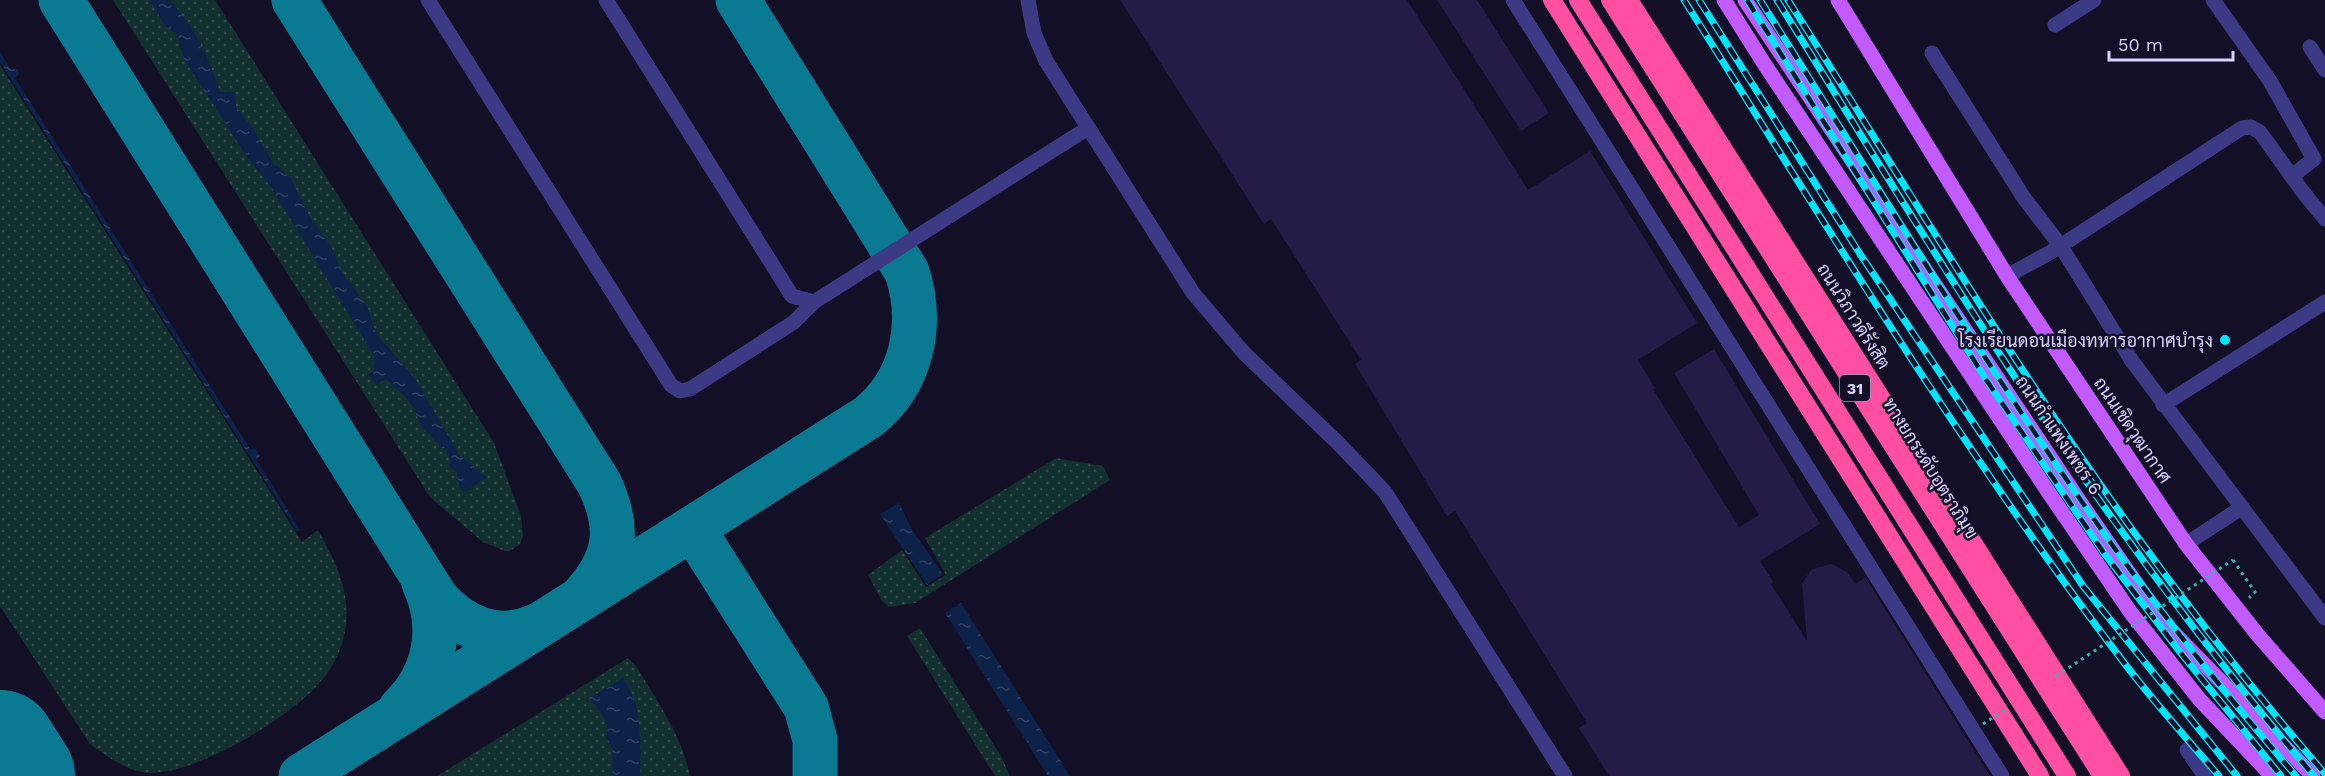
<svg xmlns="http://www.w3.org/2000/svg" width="2325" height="776" font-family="'Work Sans',Sarabun,sans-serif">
  <defs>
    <pattern id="green-dots" width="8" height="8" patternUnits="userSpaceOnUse" patternTransform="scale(1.5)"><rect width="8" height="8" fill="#12302f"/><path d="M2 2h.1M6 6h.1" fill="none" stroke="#344d4e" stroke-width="1.8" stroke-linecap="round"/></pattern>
    <pattern id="water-ripples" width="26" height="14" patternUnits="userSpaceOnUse" patternTransform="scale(1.5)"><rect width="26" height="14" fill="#0c2248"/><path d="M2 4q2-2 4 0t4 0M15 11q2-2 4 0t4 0" fill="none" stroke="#2f4163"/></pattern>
  </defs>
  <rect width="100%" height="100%" fill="#130f26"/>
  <g fill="url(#green-dots)">
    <polygon points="113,0 215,0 494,443 521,516 523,536 520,544 510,551 505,551 483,542 430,497"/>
    <path d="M0,65L302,542L318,530C334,559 350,589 346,624C344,643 337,660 326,675C298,714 196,776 146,773C126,770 106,756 90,744L0,606Z"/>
    <polygon points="1056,458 1103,466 1110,480 915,603 889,607 882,601 868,575 902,550 926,587 946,575 925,538"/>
    <polygon points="920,628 1001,756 1010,776 995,776 907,636"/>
    <path d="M628,658L636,666C657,701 682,735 690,776H437Z"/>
  </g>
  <g fill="url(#water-ripples)">
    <path d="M150,0H170C195,28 208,56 220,92H235L236,107L254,130L273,163L290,177L311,219L331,246L342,272L368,308L375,332L416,380L459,455L487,477L465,492L459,488L457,472L450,468L449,455L421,426L414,408L403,394L386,379L376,385L368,374L374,371V356L271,187L243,151L184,59L177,35L165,26Z"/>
    <polygon points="0,52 10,68 18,69 19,74 15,78 250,449 255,448 260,456 256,459 300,530 297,531 0,62"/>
    <polygon points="899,503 912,530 943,574 927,585 880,514"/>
    <polygon points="961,603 1070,776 1048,776 945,613"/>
    <path d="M623,678C644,707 640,742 640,776H613C611,762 617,749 606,738C610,720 601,712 589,698Z"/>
  </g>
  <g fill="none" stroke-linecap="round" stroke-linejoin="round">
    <g stroke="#0a7a92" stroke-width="45">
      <path d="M61,0L436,598C462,628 498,643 536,626"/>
      <path d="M294,0L599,483C620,527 617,558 584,595"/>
      <polyline points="693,529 806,707 815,740 815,776"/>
      <path d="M401,708C436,675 444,626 424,583"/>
      <path d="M301,776L868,417C912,382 924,325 907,272L738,0"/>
    </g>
    <polyline stroke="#0a7a92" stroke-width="112" points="0,746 19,776"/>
  </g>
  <g fill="#241b47">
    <polygon points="1120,0 1407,0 1528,190 1590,151 1697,323 1638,360 1655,388 1653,389 1739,527 1759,515 1674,373 1714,349 1820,524 1760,561 1774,583 1771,584 1807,641 1802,583 1812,569 1832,564 1847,572 1855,584 1865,577 1990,776 1609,776 1579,728 1587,723 1455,511 1447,516 1355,364 1361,360 1271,219 1264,224"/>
    <polygon points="1437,0 1477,0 1549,113 1521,131"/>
  </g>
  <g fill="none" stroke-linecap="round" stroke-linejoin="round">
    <polyline stroke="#2fb8b0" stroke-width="3" stroke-dasharray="3 4.5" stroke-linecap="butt" points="2233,560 2255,592 2249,598"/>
    <g stroke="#3d3a85" stroke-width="15">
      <polyline points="428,0 671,385 680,391 690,389 794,322 814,302 1088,128"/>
      <polyline points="606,0 792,296 814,302"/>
      <polyline points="1028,0 1034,33 1046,61 1193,293 1244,353 1338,443 1385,492 1565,776"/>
      <polyline points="1513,0 2002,776"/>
      <polyline points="2213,0 2270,81 2314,159 2292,176"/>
      <polyline points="2055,25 2094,0"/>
      <polyline points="2310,47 2325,70"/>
      <polyline points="1932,53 2024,198 2060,245 2132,361 2325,618"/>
      <polyline points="2007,276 2051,252 2242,128 2251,127 2260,132 2303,192 2325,219"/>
      <polyline points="2163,405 2325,302"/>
      <polyline points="2186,544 2241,508"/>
      <polyline points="2187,750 2205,776"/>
    </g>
    <g stroke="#c25bff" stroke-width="15">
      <polyline points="1724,0 1765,65 2049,493 2131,613 2200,700 2272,776"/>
      <polyline points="1745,0 2082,505 2163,622 2313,776"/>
      <polyline points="1838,0 2007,276 2186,544 2257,634 2325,712"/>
    </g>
    <g stroke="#ff4fa3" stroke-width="18">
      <polyline points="1552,0 2040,776"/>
      <polyline points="1629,0 2121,776"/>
    </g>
    <defs>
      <g id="rail">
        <path d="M1684,0C1826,225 1963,452 2125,664C2154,702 2187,739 2219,776"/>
        <polyline points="1699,0 1860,254 2083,586 2237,776"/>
        <polyline points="1747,0 1987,381 2104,553 2180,652 2281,776"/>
        <path d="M1760,0C1876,183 1987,370 2113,546C2170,625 2232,702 2296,776"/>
        <path d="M1777,0C1853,122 1928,245 2007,365C2101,508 2203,646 2314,776"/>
        <path d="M1788,0C1900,177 2009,358 2131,528C2192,613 2257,695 2325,774"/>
      </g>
    </defs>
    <use href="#rail" stroke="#00e5ff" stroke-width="7"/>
    <use href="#rail" stroke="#130f26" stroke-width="4.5" stroke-dasharray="14" stroke-linecap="butt"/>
    <g stroke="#2fb8b0" stroke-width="3" stroke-dasharray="3 4.5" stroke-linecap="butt">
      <polyline points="2056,676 2233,560"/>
      <polyline points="1983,724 2006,709"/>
    </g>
    <g stroke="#ff4fa3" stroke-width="18">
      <polyline points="1578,0 2067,776"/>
      <polyline points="1610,0 2102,776"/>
    </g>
  </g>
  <circle fill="#00e5ff" stroke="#130f26" stroke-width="2" cx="2225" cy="340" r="6"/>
  <g text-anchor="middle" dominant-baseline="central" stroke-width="5" stroke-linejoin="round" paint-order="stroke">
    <rect fill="#130f26" stroke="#9e99be" stroke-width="1.5" x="1840" y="375" width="30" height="26" rx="4.5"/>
    <g font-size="16" font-weight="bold" fill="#d9d4ff">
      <text x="1855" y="388">31</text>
    </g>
    <g font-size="18" fill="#d9d4ff" stroke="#130f26">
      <text transform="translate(1854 316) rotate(58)">ถนนวิภาวดีรังสิต</text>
      <text transform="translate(2133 430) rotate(56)">ถนนเชิดวุฒากาศ</text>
      <text transform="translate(2059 435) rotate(56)">ถนนกำแพงเพชร 6</text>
      <text transform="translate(1931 468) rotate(58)">ทางยกระดับอุตราภิมุข</text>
    </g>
    <g font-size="18" fill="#d9d4ff" stroke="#130f26" text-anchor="end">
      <text x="2213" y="340">โรงเรียนดอนเมืองทหารอากาศบำรุง</text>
    </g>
  </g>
  <path d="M2109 51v9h124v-9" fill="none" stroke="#d9d4ff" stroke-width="3"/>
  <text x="2118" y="51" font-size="18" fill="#d9d4ff" stroke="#130f26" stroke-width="4.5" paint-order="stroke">50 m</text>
</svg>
